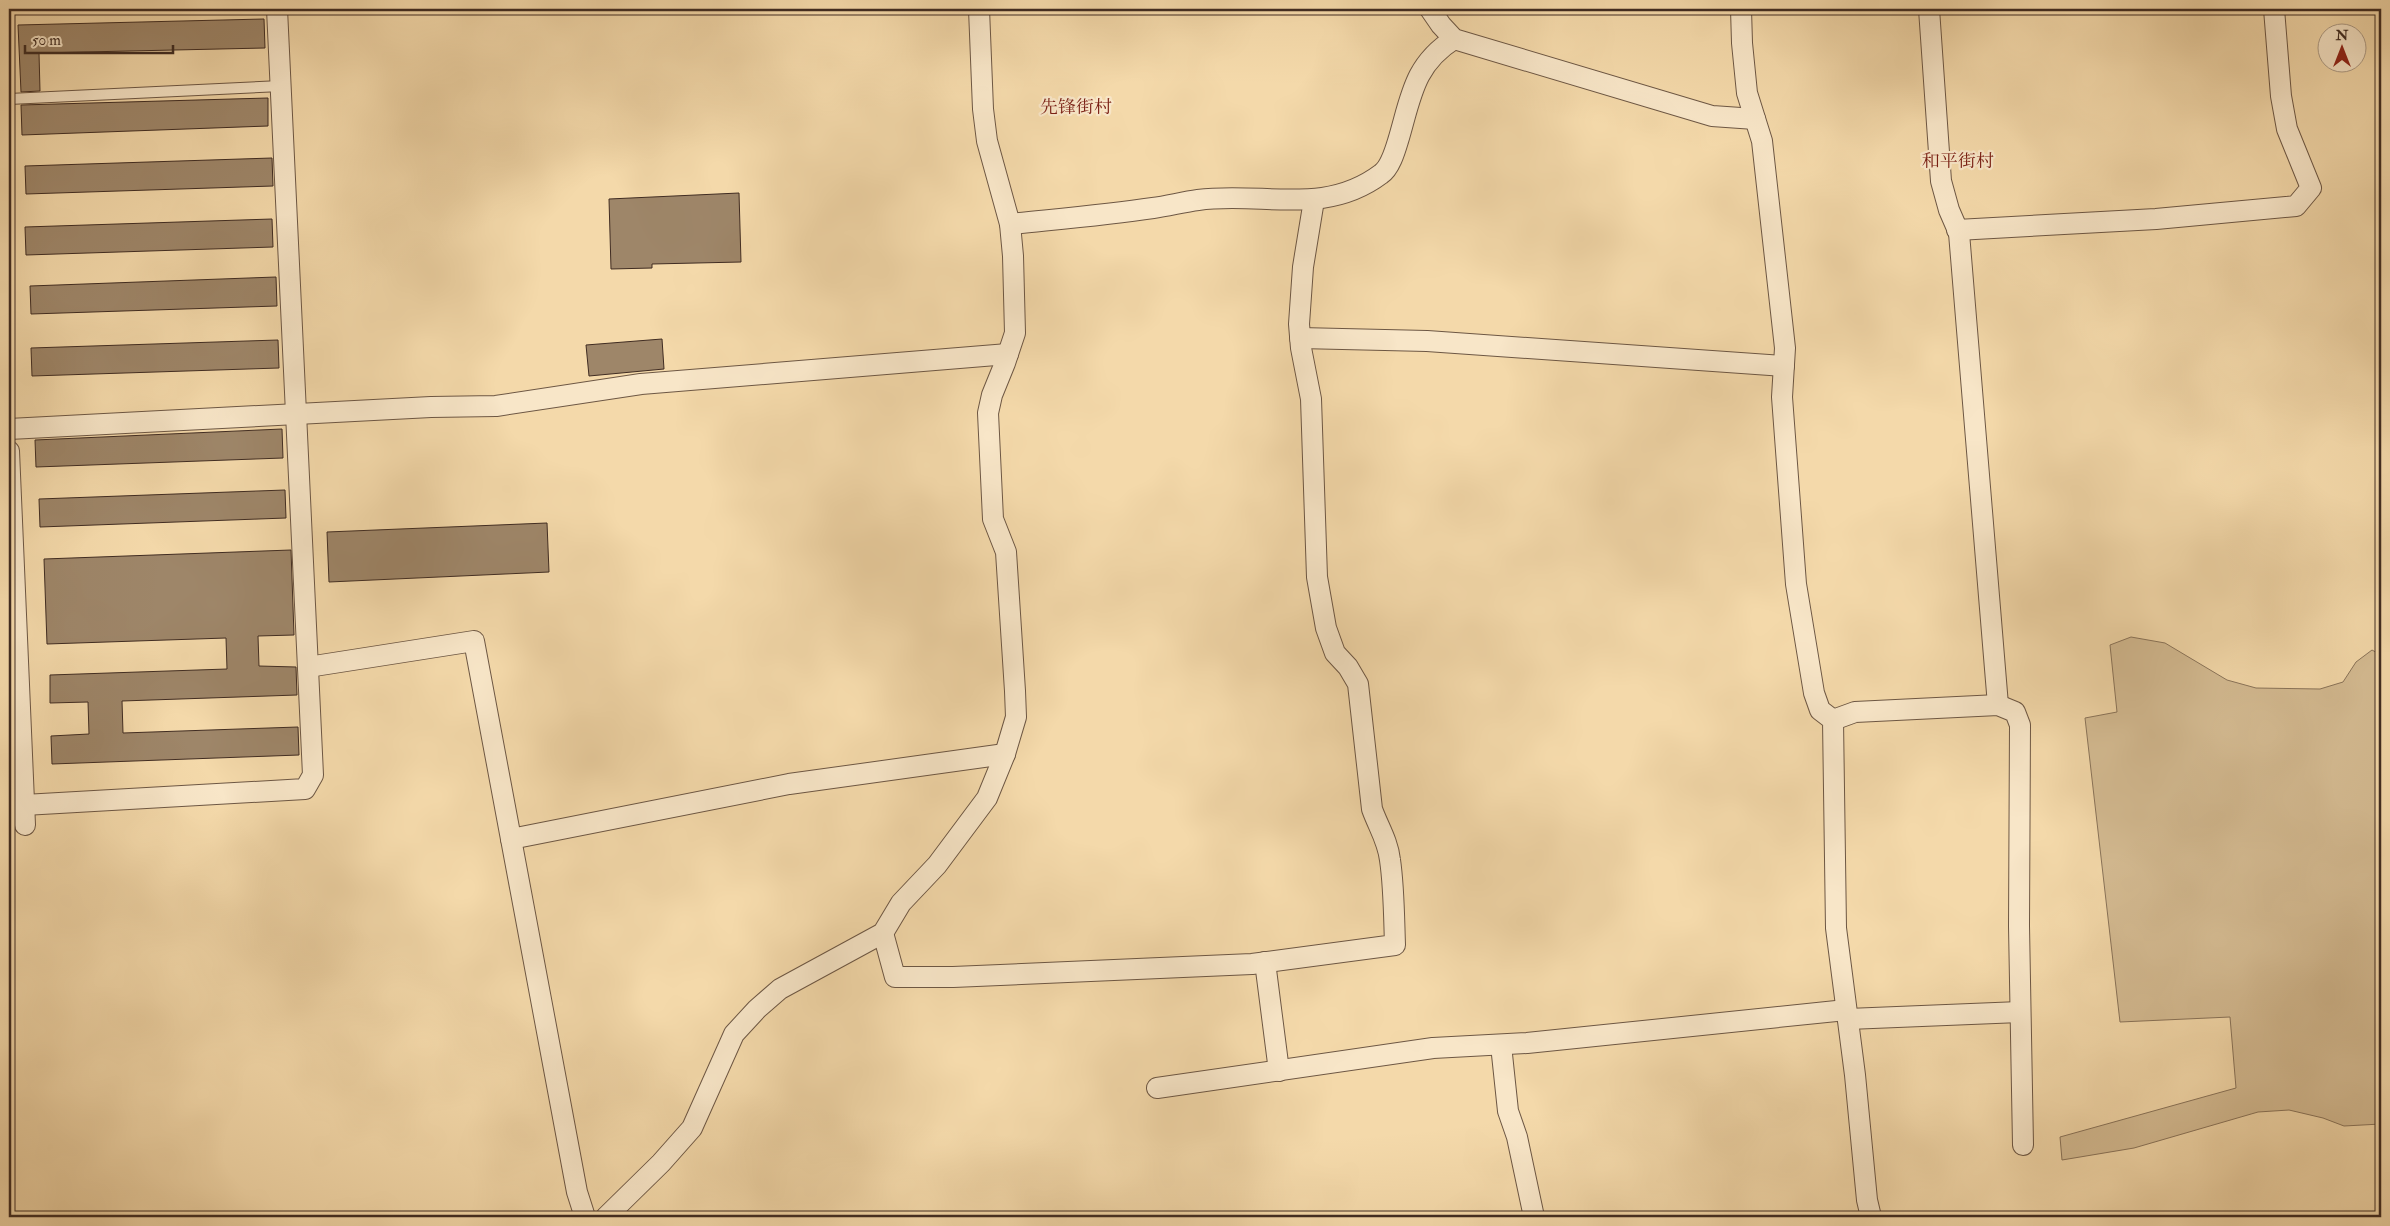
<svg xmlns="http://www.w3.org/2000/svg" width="2390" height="1226" font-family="'IM FELL Double Pica','Noto Serif SC',serif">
  <rect width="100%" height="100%" fill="#f4d9aa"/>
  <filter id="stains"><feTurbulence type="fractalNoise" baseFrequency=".004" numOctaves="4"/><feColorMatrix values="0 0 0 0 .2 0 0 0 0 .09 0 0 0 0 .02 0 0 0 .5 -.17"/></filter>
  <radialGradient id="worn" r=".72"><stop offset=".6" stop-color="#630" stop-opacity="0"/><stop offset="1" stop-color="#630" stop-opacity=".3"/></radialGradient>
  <polygon fill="#d5bc93" stroke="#8a745a" points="2131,637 2165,643 2227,680 2256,688 2320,689 2343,682 2356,662 2372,650 2381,655 2381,1124 2344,1126 2323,1118 2289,1110 2258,1112 2134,1148 2062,1160 2060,1137 2236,1088 2230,1017 2120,1022 2085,718 2117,712 2110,645"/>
  <g fill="#9e8669" stroke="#402c22">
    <polygon points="264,19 265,48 39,53 40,91 21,92 18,25"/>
    <polygon points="268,98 268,126 22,135 21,105"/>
    <polygon points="272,158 273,186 26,194 25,166"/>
    <polygon points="739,193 741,262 652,264 652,268 611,269 609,199"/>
    <polygon points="272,219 273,247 26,255 25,227"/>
    <polygon points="276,277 277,306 31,314 30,286"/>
    <polygon points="662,339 664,369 589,376 586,345"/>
    <polygon points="278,340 279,368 32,376 31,348"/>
    <polygon points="282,429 283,458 36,467 35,440"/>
    <polygon points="285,490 286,518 40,527 39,499"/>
    <polygon points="547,523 549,572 329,582 327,532"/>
    <polygon points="291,550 294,635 258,636 259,666 296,667 297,695 122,701 123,733 298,727 299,755 52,764 51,736 89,734 88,702 50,703 50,675 227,669 226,638 47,644 44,559"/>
  </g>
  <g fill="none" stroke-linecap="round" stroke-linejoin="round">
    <defs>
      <polyline id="lane" points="9,99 281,86"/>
      <g id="street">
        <polyline points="1430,9 1441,25 1454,39 1712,116 1755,119"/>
        <polyline points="1741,9 1742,43 1747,93 1762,141 1785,348 1782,397 1796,584 1814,693 1820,710 1833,720 1836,928 1855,1075 1867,1200 1871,1217"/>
        <polyline points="1929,9 1941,181 1949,210 1959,233 1998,705"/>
        <path d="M1010,224C1058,219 1106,215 1153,208C1168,206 1183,202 1198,200C1261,191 1324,217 1381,174C1390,168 1395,151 1398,141C1411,98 1413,65 1454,39"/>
        <polyline points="1957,230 2156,219 2296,206 2311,188 2287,129 2281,96 2274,9"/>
        <polyline points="1300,338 1427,341 1784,366"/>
        <polyline points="9,429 431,407 496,406 641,384 1008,354"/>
        <polyline points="9,451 25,825"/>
        <polyline points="308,667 474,641 577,1192 585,1217"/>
        <polyline points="1833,720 1855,712 1998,705 2015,712 2020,725 2019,926 2023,1145"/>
        <polyline points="24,805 305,789 313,775 277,9"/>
        <polyline points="511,839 789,784 1005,754"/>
        <path d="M883,933L895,977H953L1252,964L1395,945C1394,917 1394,887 1390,860C1388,841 1378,826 1372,809L1358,684L1348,667L1335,653L1326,628L1317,577L1311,399L1301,348L1299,324L1303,267L1314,200"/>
        <polyline points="1265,962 1279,1071"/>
        <polyline points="1848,1019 2020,1012"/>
        <polyline points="1501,1045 1508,1111 1517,1137 1534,1217"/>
        <polyline points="1157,1088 1433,1048 1527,1043 1846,1010"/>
        <polyline points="606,1217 661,1163 692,1128 734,1034 757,1009 780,989 883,933 901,903 937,865 987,798 1005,754 1016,717 1015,691 1006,552 993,519 988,413 992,395 1005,363 1015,333 1013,256 1010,224 987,141 983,109 979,9"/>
      </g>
    </defs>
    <use href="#lane" stroke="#6d5744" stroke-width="12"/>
    <use href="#street" stroke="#6d5744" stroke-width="22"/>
    <use href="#lane" stroke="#f8e6c8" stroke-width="10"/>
    <use href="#street" stroke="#f8e6c8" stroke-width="20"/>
  </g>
  <g text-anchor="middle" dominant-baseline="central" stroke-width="4.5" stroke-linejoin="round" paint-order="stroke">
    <g font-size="18" fill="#7a1f14" stroke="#f8e6c8">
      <text x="1076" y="107">先锋街村</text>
      <text x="1958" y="161">和平街村</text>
    </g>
  </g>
  <rect width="2390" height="1226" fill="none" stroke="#f4d9aa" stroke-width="30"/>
  <rect x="10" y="10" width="2370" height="1206" fill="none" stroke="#402c22" stroke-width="2.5"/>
  <rect x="15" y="15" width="2360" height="1196" fill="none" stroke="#402c22"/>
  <g transform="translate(2342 48)"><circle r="24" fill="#f8e6c8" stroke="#ae9c86"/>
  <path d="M0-4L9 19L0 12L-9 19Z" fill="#8f2418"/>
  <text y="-8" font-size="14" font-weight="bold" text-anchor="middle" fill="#402c22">N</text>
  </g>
  <path d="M25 45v8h148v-8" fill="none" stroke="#402c22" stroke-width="2.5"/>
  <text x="32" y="45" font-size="15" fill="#402c22" stroke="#f8e6c8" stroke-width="4" paint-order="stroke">50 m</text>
  <rect width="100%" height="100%" filter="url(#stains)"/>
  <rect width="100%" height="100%" fill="url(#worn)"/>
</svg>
